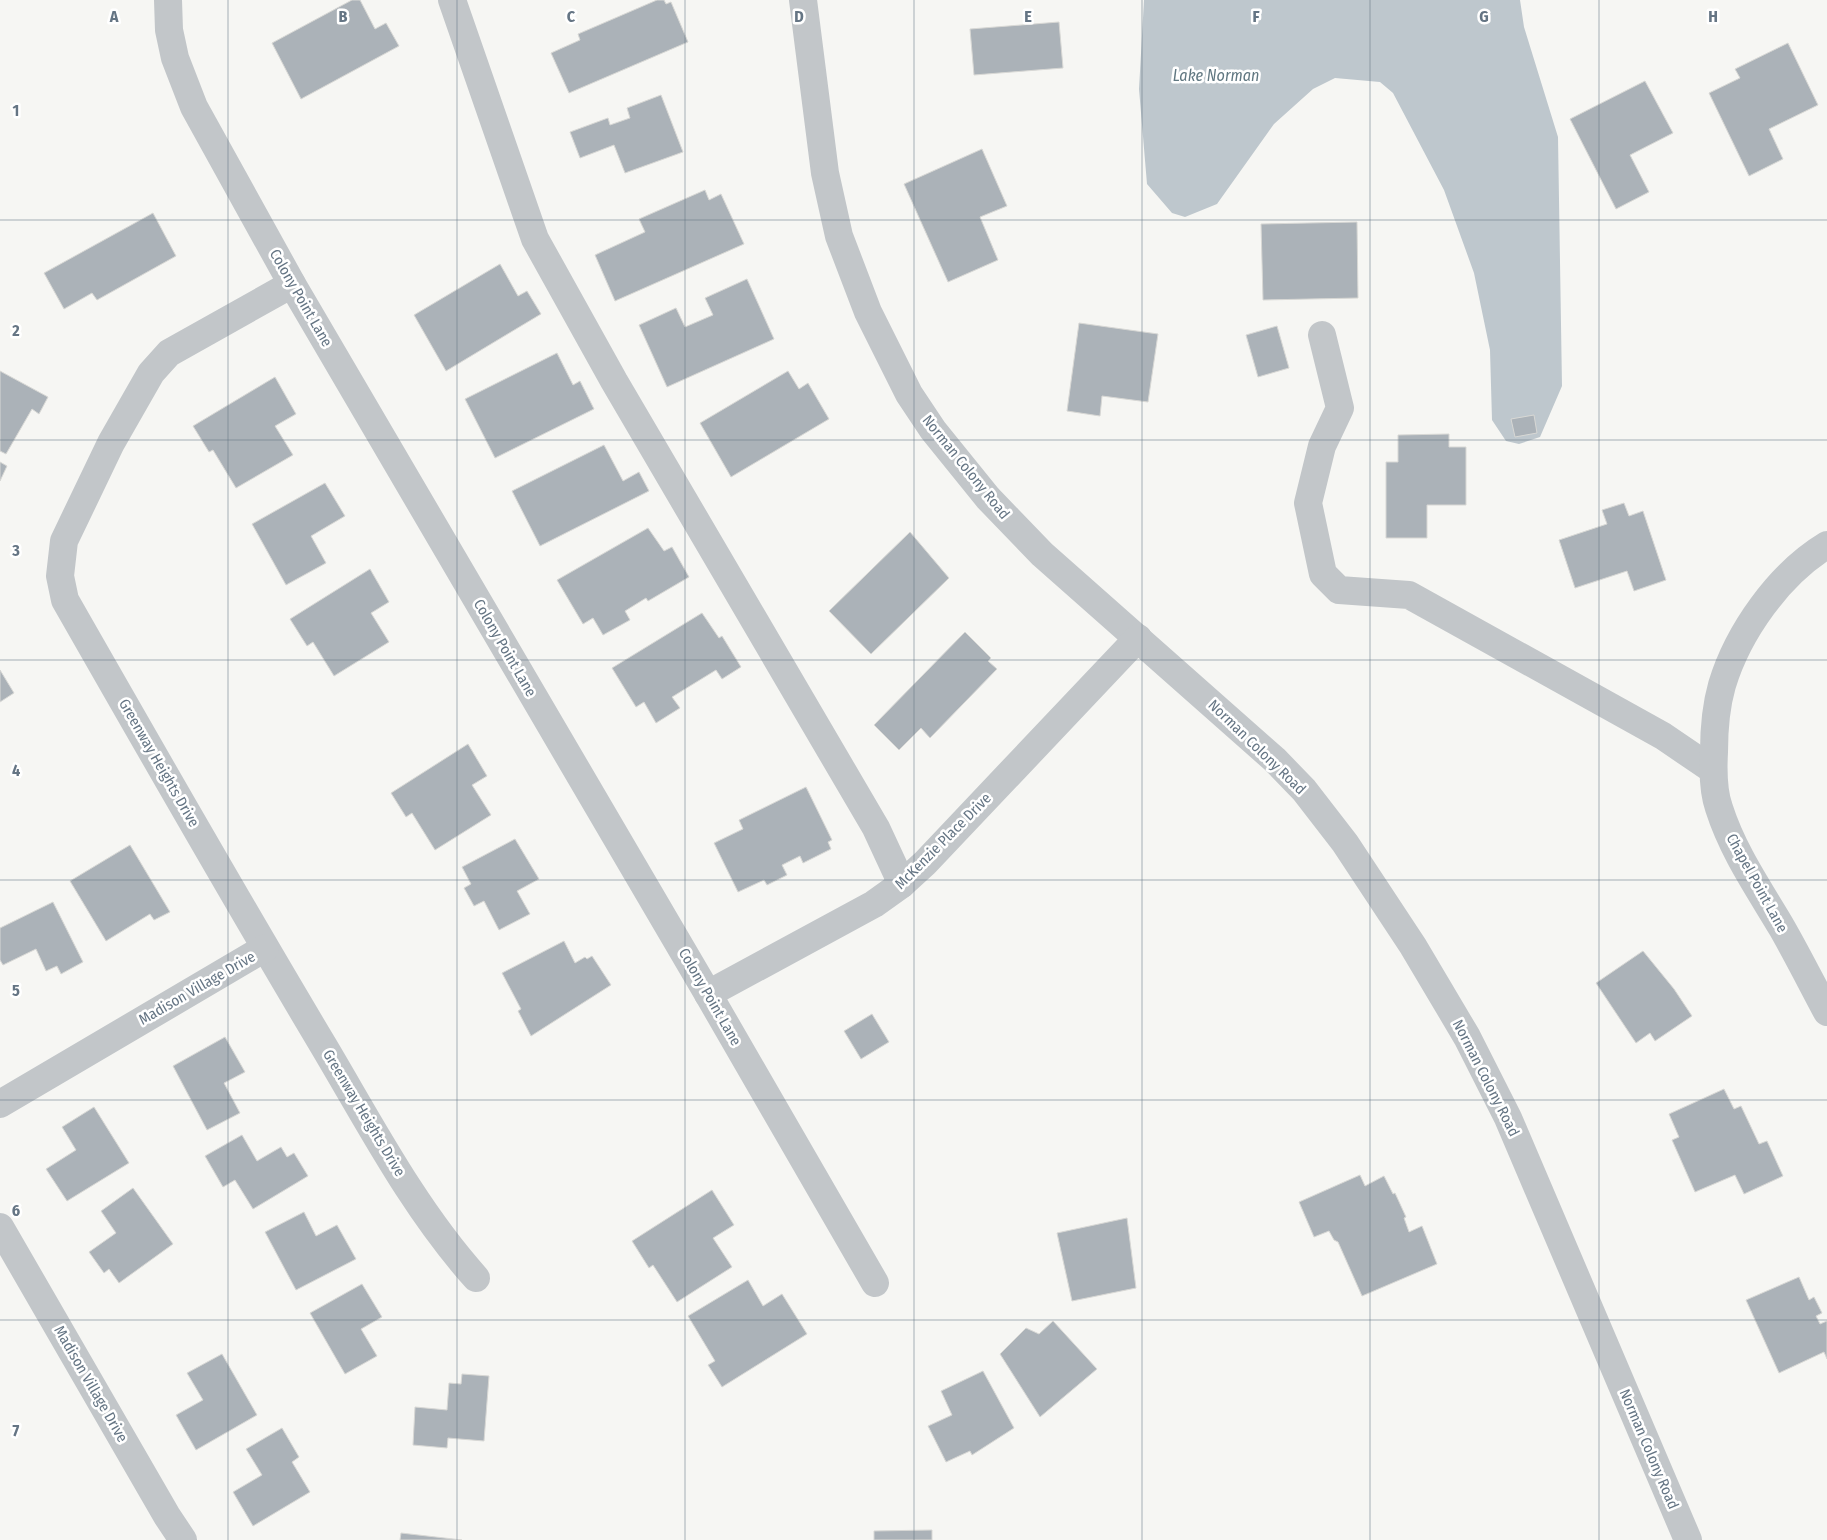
<svg xmlns="http://www.w3.org/2000/svg" width="1827" height="1540" font-family="'Fira Sans Condensed',sans-serif">
  <rect width="100%" height="100%" fill="#f6f6f3"/>
  <polygon fill="#bec7cd" points="1144,0 1520,0 1524,27 1558,137 1562,386 1540,437 1519,444 1506,441 1492,420 1490,350 1474,273 1444,190 1393,93 1380,82 1335,78 1313,89 1274,124 1217,204 1185,217 1172,213 1147,184 1139,89"/>
  <g fill="#abb2b8" stroke="#d8d8d5">
    <polygon points="352,0 360,0 375,29 386,23 399,46 301,99 272,43"/>
    <polygon points="657,0 664,0 666,4 671,2 688,42 569,93 551,53 580,40 578,34"/>
    <polygon points="1059,22 1063,68 974,75 970,29"/>
    <polygon points="1788,43 1818,105 1769,129 1783,159 1749,176 1709,93 1740,78 1735,69"/>
    <polygon points="1645,81 1673,133 1630,155 1649,192 1616,209 1570,119"/>
    <polygon points="661,95 683,152 625,173 614,145 580,158 570,132 608,118 610,125 630,118 627,108"/>
    <polygon points="982,149 1007,206 980,217 998,260 948,282 904,184"/>
    <polygon points="705,190 709,200 721,194 744,244 615,301 595,255 645,232 639,219"/>
    <polygon points="153,213 176,256 97,300 92,293 64,309 44,273"/>
    <polygon points="1357,222 1358,298 1263,300 1261,224"/>
    <polygon points="500,264 518,296 527,291 541,314 446,371 414,315"/>
    <polygon points="747,279 774,339 667,387 639,325 676,308 685,327 713,315 705,298"/>
    <polygon points="1079,323 1158,334 1148,402 1102,396 1100,416 1067,411"/>
    <polygon points="1277,326 1289,368 1258,377 1246,335"/>
    <polygon points="557,353 573,385 580,381 594,409 495,458 465,399"/>
    <polygon points="0,371 48,397 39,414 32,409 6,454 0,451"/>
    <polygon points="788,371 799,389 808,383 829,419 731,477 700,423"/>
    <polygon points="275,377 296,414 275,426 293,455 236,488 213,450 209,452 193,426"/>
    <polygon points="1534,415 1537,433 1515,437 1511,419"/>
    <polygon points="1449,434 1449,447 1466,447 1466,505 1427,505 1427,538 1386,538 1386,462 1398,462 1398,435"/>
    <polygon points="604,445 623,481 639,472 649,491 540,546 512,491"/>
    <polygon points="0,462 7,466 0,481"/>
    <polygon points="325,483 345,516 311,536 326,563 286,585 252,524"/>
    <polygon points="1624,503 1629,516 1643,511 1666,580 1634,591 1627,571 1575,588 1559,540 1607,524 1602,510"/>
    <polygon points="648,528 664,551 672,547 689,577 648,601 646,598 625,611 630,620 603,635 593,618 583,624 557,580"/>
    <polygon points="910,532 949,578 871,654 829,611"/>
    <polygon points="370,569 389,602 371,613 389,642 334,676 313,642 307,646 290,619"/>
    <polygon points="702,613 719,638 722,636 741,667 722,679 716,670 672,697 680,708 656,723 644,702 636,707 612,668"/>
    <polygon points="965,632 991,658 988,661 997,669 930,738 921,728 899,750 874,725"/>
    <polygon points="0,670 14,693 0,702"/>
    <polygon points="468,744 487,776 472,785 491,815 435,850 412,813 406,817 391,793"/>
    <polygon points="806,787 832,840 828,842 831,849 803,863 800,856 782,865 787,875 767,885 764,880 738,892 714,843 743,829 739,820"/>
    <polygon points="515,839 539,879 517,891 530,914 499,930 484,901 474,906 464,888 471,884 462,867"/>
    <polygon points="130,845 170,912 154,920 150,914 106,941 70,881"/>
    <polygon points="53,902 83,962 61,974 57,966 46,971 36,949 3,965 0,960 0,928"/>
    <polygon points="564,941 575,963 585,957 587,959 592,956 611,985 531,1036 518,1011 521,1009 502,973"/>
    <polygon points="1643,951 1674,989 1692,1016 1655,1041 1650,1033 1636,1043 1596,983"/>
    <polygon points="872,1014 889,1042 861,1059 844,1031"/>
    <polygon points="225,1037 245,1072 224,1083 240,1113 207,1130 173,1066"/>
    <polygon points="1724,1089 1734,1109 1741,1106 1759,1144 1767,1141 1783,1176 1744,1194 1735,1175 1695,1192 1672,1140 1679,1137 1669,1114"/>
    <polygon points="94,1107 129,1163 67,1201 46,1169 76,1150 62,1127"/>
    <polygon points="242,1135 257,1161 281,1147 287,1157 294,1153 308,1176 253,1209 235,1180 223,1187 205,1156"/>
    <polygon points="1360,1175 1365,1186 1384,1176 1393,1194 1395,1193 1406,1217 1404,1218 1409,1232 1422,1226 1437,1264 1362,1296 1338,1242 1334,1240 1329,1231 1314,1237 1299,1202"/>
    <polygon points="133,1188 173,1244 119,1283 109,1269 104,1273 89,1252 116,1233 101,1211"/>
    <polygon points="712,1190 734,1225 713,1238 732,1267 677,1302 653,1265 649,1268 632,1241"/>
    <polygon points="304,1212 316,1236 337,1225 356,1259 296,1290 265,1232"/>
    <polygon points="1127,1218 1136,1288 1072,1301 1057,1233"/>
    <polygon points="1799,1277 1809,1300 1814,1297 1822,1313 1816,1316 1820,1324 1827,1321 1827,1359 1824,1352 1779,1373 1746,1300"/>
    <polygon points="748,1280 763,1306 782,1294 807,1334 722,1387 708,1365 715,1361 688,1316"/>
    <polygon points="362,1284 382,1317 361,1329 377,1356 345,1374 310,1313"/>
    <polygon points="1053,1321 1097,1369 1040,1417 1000,1354 1026,1328 1039,1334"/>
    <polygon points="222,1354 257,1415 196,1450 176,1415 203,1400 187,1373"/>
    <polygon points="983,1371 1014,1428 972,1455 970,1451 946,1462 928,1426 952,1415 941,1391"/>
    <polygon points="462,1374 489,1376 484,1441 448,1438 447,1448 413,1445 415,1407 447,1410 449,1383 461,1384"/>
    <polygon points="282,1428 299,1457 292,1462 310,1492 253,1526 233,1492 262,1475 246,1449"/>
    <polygon points="932,1530 932,1540 874,1540 874,1531"/>
    <polygon points="401,1533 462,1540 400,1540"/>
  </g>
  <g fill="none" stroke-linecap="round" stroke-linejoin="round">
    <g stroke="#c2c6c9" stroke-width="28">
      <polyline points="168,0 169,30 175,58 194,107 292,284 708,994 875,1283"/>
      <polyline points="452,0 535,239 614,381 876,828 902,884"/>
      <polyline points="803,0 825,173 839,236 868,312 909,394 933,430 988,498 1042,554 1275,760 1304,790 1345,843 1413,946 1467,1037 1508,1118 1688,1540"/>
      <path d="M292,284L169,353L151,373L111,443L64,541L60,576L65,600C150,749 235,898 323,1045C370,1124 414,1209 476,1278"/>
      <polyline points="1322,335 1340,408 1322,446 1308,503 1323,574 1339,590 1409,595 1663,736 1713,770"/>
      <path d="M1827,545C1779,574 1738,632 1722,685C1716,706 1714,730 1714,752C1713,770 1713,791 1719,808C1733,852 1759,889 1782,928C1798,956 1812,984 1827,1012"/>
      <polyline points="708,994 874,904 902,884 925,863 1138,638"/>
      <polyline points="0,1104 265,948"/>
      <polyline points="0,1227 167,1516 183,1540"/>
    </g>
  </g>
  <path fill="none" stroke="#657584" stroke-width="1" stroke-opacity="0.55" d="M228,0V1540M457,0V1540M685,0V1540M914,0V1540M1142,0V1540M1370,0V1540M1599,0V1540M0,220H1827M0,440H1827M0,660H1827M0,880H1827M0,1100H1827M0,1320H1827"/>
  <g text-anchor="middle" dominant-baseline="central" stroke-width="5" stroke-linejoin="round" paint-order="stroke">
    <g font-size="15" fill="#657584" stroke="#fff">
      <text transform="translate(301 298) rotate(60)">Colony Point Lane</text>
      <text transform="translate(966 467) rotate(51)">Norman Colony Road</text>
      <text transform="translate(505 648) rotate(60)">Colony Point Lane</text>
      <text transform="translate(1257 747) rotate(44)">Norman Colony Road</text>
      <text transform="translate(159 763) rotate(60)">Greenway Heights Drive</text>
      <text transform="translate(943 841) rotate(-45)">McKenzie Place Drive</text>
      <text transform="translate(1757 883) rotate(61)">Chapel Point Lane</text>
      <text transform="translate(197 988) rotate(-30)">Madison Village Drive</text>
      <text transform="translate(710 997) rotate(60)">Colony Point Lane</text>
      <text transform="translate(1486 1078) rotate(63)">Norman Colony Road</text>
      <text transform="translate(364 1113) rotate(59)">Greenway Heights Drive</text>
      <text transform="translate(91 1384) rotate(60)">Madison Village Drive</text>
      <text transform="translate(1649 1449) rotate(67)">Norman Colony Road</text>
    </g>
    <g font-size="16" font-style="italic" fill="#607781" stroke="#fff">
      <text x="1216" y="75">Lake Norman</text>
    </g>
  </g>
  <g font-size="16" text-anchor="middle" font-weight="bold" fill="#657584" stroke="#fff" stroke-width="5" stroke-linejoin="round" paint-order="stroke">
    <text x="114" y="22">A</text>
    <text x="343" y="22">B</text>
    <text x="571" y="22">C</text>
    <text x="799" y="22">D</text>
    <text x="1028" y="22">E</text>
    <text x="1256" y="22">F</text>
    <text x="1484" y="22">G</text>
    <text x="1713" y="22">H</text>
    <text x="16" y="116">1</text>
    <text x="16" y="336">2</text>
    <text x="16" y="556">3</text>
    <text x="16" y="776">4</text>
    <text x="16" y="996">5</text>
    <text x="16" y="1216">6</text>
    <text x="16" y="1436">7</text>
  </g>
</svg>
